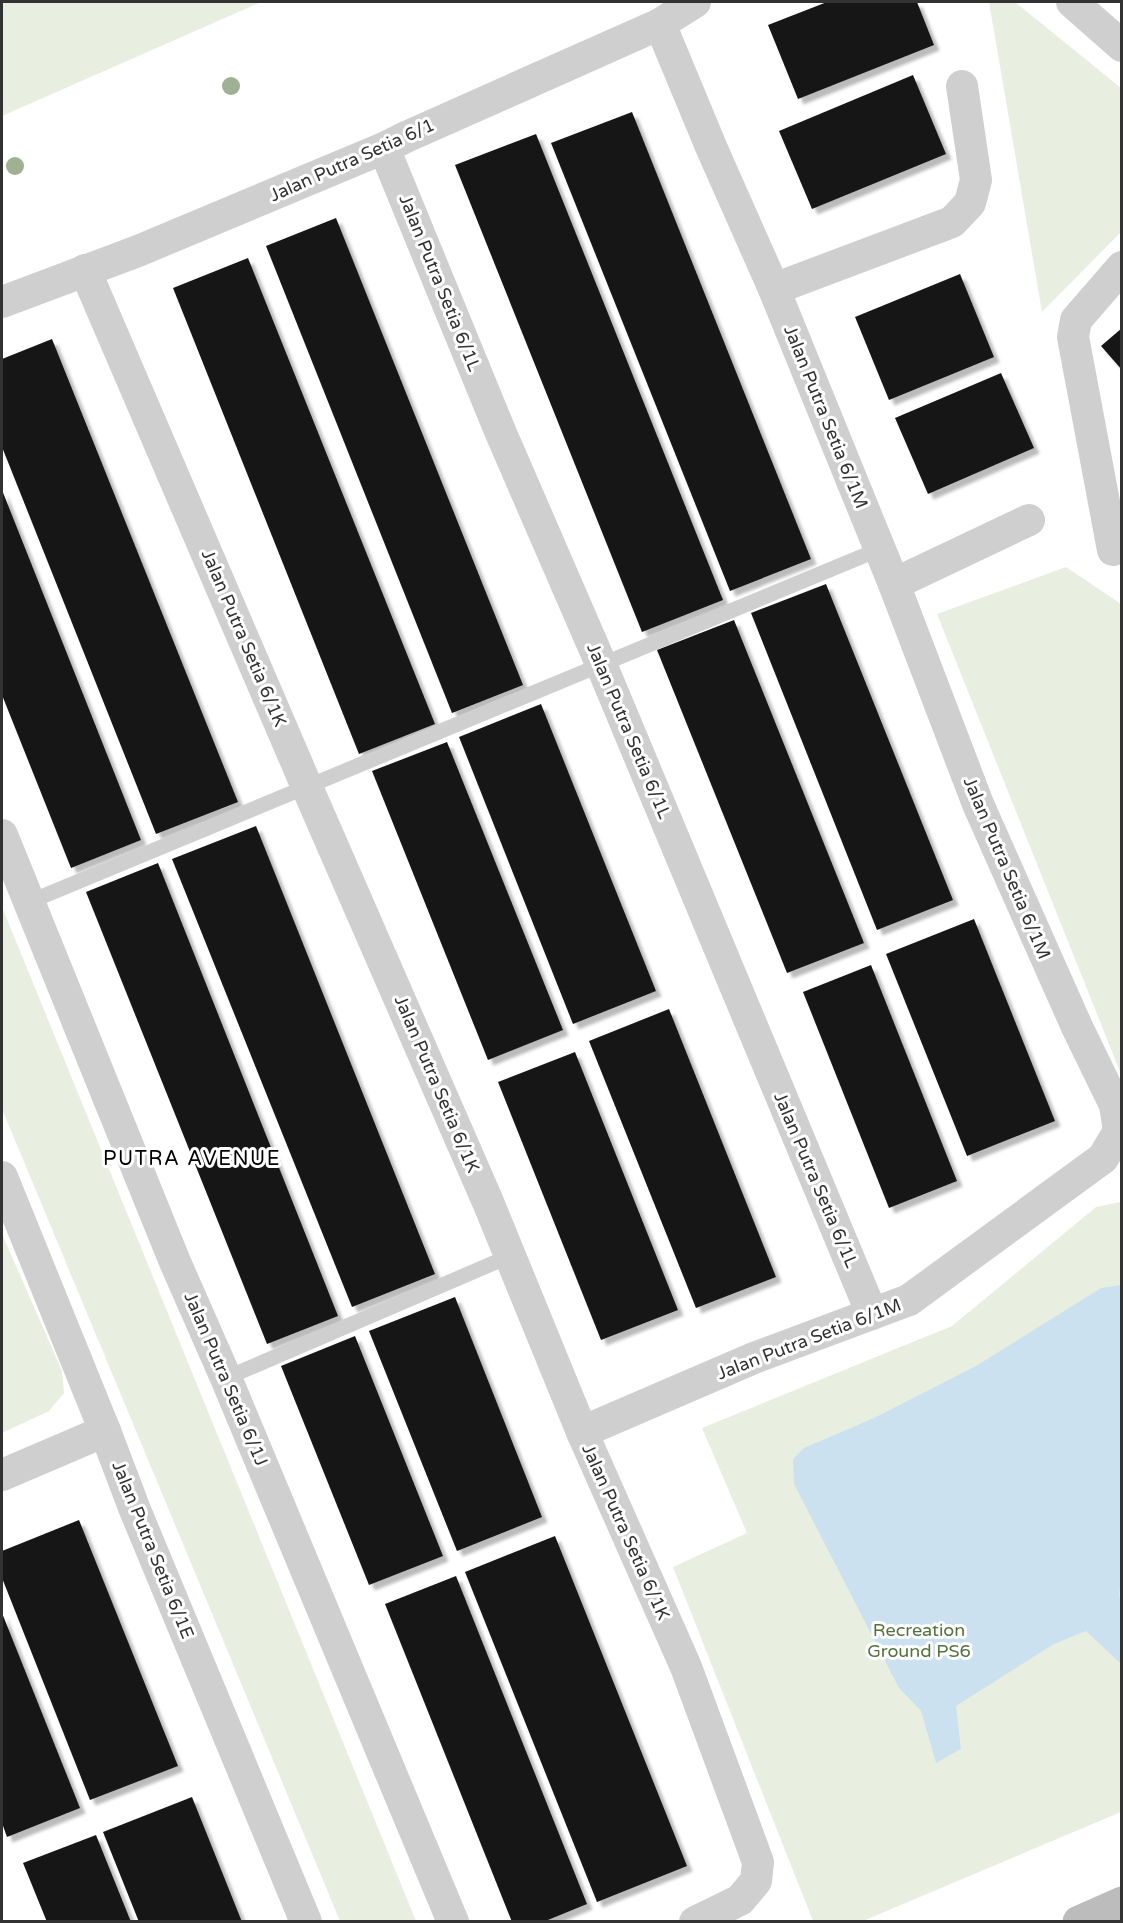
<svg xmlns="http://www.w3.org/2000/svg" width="1123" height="1923" font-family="'Varela Round',sans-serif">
  <defs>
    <filter id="shadow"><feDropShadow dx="5.5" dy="5.5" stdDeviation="1.5" flood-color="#0004"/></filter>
  </defs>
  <rect width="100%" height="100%" fill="#fff"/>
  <g fill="#e8efe0">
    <polygon points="2,2 261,2 2,116"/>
    <polygon points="989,2 1015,2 1121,88 1121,232 1042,312"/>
    <polygon points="1066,567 1121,604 1121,1074 937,614"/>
    <polygon points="2,907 416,1921 340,1921 2,1109"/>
    <polygon points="1121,1199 1121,1812 863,1921 813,1921 673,1567 747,1533 702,1428 952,1326 1096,1207 1120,1202"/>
    <polygon points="2,1234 62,1371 64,1393 49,1411 2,1433"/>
  </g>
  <polygon fill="#cce1f0" points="1121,1285 1122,1570 1119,1596 1122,1599 1121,1664 1086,1631 1054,1644 956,1706 961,1749 936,1763 921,1711 899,1688 794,1484 793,1459 804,1448 874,1418 976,1366 1101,1288"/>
  <g fill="#191919" filter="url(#shadow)">
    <polygon points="827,2 917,2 934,45 798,99 768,25"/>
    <polygon points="913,75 946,154 812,209 779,131"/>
    <polygon points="632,112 811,559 730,591 551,143"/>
    <polygon points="536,134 723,600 642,632 455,165"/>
    <polygon points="336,218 523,685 452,713 266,246"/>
    <polygon points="248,258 435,724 359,754 173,288"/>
    <polygon points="960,274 994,357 889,400 855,317"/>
    <polygon points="1122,328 1122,370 1101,346"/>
    <polygon points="52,339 238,802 156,834 2,447 2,359"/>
    <polygon points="1001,373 1034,448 928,494 895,418"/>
    <polygon points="2,490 141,840 71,868 2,695"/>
    <polygon points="826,584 953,900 877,930 751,613"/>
    <polygon points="734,620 864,943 787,973 657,650"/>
    <polygon points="541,704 656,991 573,1024 459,737"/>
    <polygon points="447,742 563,1030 488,1060 372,771"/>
    <polygon points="256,826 435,1274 352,1307 172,859"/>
    <polygon points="158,863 338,1316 267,1344 86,892"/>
    <polygon points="974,919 1055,1121 967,1156 886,954"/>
    <polygon points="871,965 957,1181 889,1208 803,992"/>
    <polygon points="669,1009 776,1277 696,1308 589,1041"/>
    <polygon points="575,1052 678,1310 601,1340 498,1082"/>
    <polygon points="455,1297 542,1517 457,1551 369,1331"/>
    <polygon points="355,1336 443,1556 369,1585 281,1366"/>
    <polygon points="79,1520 178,1766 90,1800 2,1578 2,1551"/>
    <polygon points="555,1536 687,1866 597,1902 465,1572"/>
    <polygon points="456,1576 587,1904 543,1922 512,1922 385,1604"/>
    <polygon points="2,1613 80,1808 7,1837 2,1823"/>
    <polygon points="192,1797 242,1922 139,1922 103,1832"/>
    <polygon points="96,1835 131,1922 47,1922 23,1863"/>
  </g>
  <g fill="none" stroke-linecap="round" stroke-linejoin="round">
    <g stroke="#cfcfcf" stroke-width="15">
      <polyline points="29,902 880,549"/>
      <polyline points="226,1378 510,1256"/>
    </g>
    <g stroke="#cfcfcf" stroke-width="32">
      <polyline points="1072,2 1122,46"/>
      <polyline points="384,148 500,431 601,664 872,1314"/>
      <polyline points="85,270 307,787 488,1202 582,1432 686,1667 758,1862 756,1881 740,1900 695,1922"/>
      <polyline points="774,289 952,222 970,203 976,180 962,86"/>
      <polyline points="2,302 138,251 384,148 406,137 660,24 695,2"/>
      <polyline points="1113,550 1073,337 1076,320 1122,267"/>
      <polyline points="894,584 1029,520"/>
      <polyline points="2,835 175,1262 226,1378 453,1922"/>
      <polyline points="2,1177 105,1431 135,1510 306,1922"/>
      <polyline points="582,1432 754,1358 909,1300 1103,1158 1119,1131 1115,1105 1077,1027 978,804 894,584 774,289 712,149 660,24"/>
      <polyline points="2,1475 105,1431"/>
    </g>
    <polyline stroke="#bcbcbc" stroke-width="33" points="1079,1922 1122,1903"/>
  </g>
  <g fill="#a0b193">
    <circle cx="231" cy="86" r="9"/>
    <circle cx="15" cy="166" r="9"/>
  </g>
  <g text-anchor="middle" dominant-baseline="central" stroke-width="6" stroke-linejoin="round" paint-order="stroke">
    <g font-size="18" fill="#323232" stroke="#fff">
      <text transform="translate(352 160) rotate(-24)">Jalan Putra Setia 6/1</text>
      <text transform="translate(440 283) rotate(68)">Jalan Putra Setia 6/1L</text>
      <text transform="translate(826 417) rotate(68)">Jalan Putra Setia 6/1M</text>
      <text transform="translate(244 638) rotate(67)">Jalan Putra Setia 6/1K</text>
      <text transform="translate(629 731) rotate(67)">Jalan Putra Setia 6/1L</text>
      <text transform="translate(1007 868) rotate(67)">Jalan Putra Setia 6/1M</text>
      <text transform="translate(437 1084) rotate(67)">Jalan Putra Setia 6/1K</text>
      <text transform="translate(816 1180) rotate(67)">Jalan Putra Setia 6/1L</text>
      <text transform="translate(809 1339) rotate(-21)">Jalan Putra Setia 6/1M</text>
      <text transform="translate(226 1379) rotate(67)">Jalan Putra Setia 6/1J</text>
      <text transform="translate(626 1532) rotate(66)">Jalan Putra Setia 6/1K</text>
      <text transform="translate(153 1550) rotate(68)">Jalan Putra Setia 6/1E</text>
    </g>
    <g font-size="18" fill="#53723b" stroke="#fff">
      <text x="919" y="1630">Recreation<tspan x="919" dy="21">Ground PS6</tspan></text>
    </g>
    <g font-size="20" letter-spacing="1.5" fill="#000" stroke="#fff">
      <text x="192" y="1159">PUTRA AVENUE</text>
    </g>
  </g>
  <rect width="1123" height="1923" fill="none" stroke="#323232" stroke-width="6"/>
</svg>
